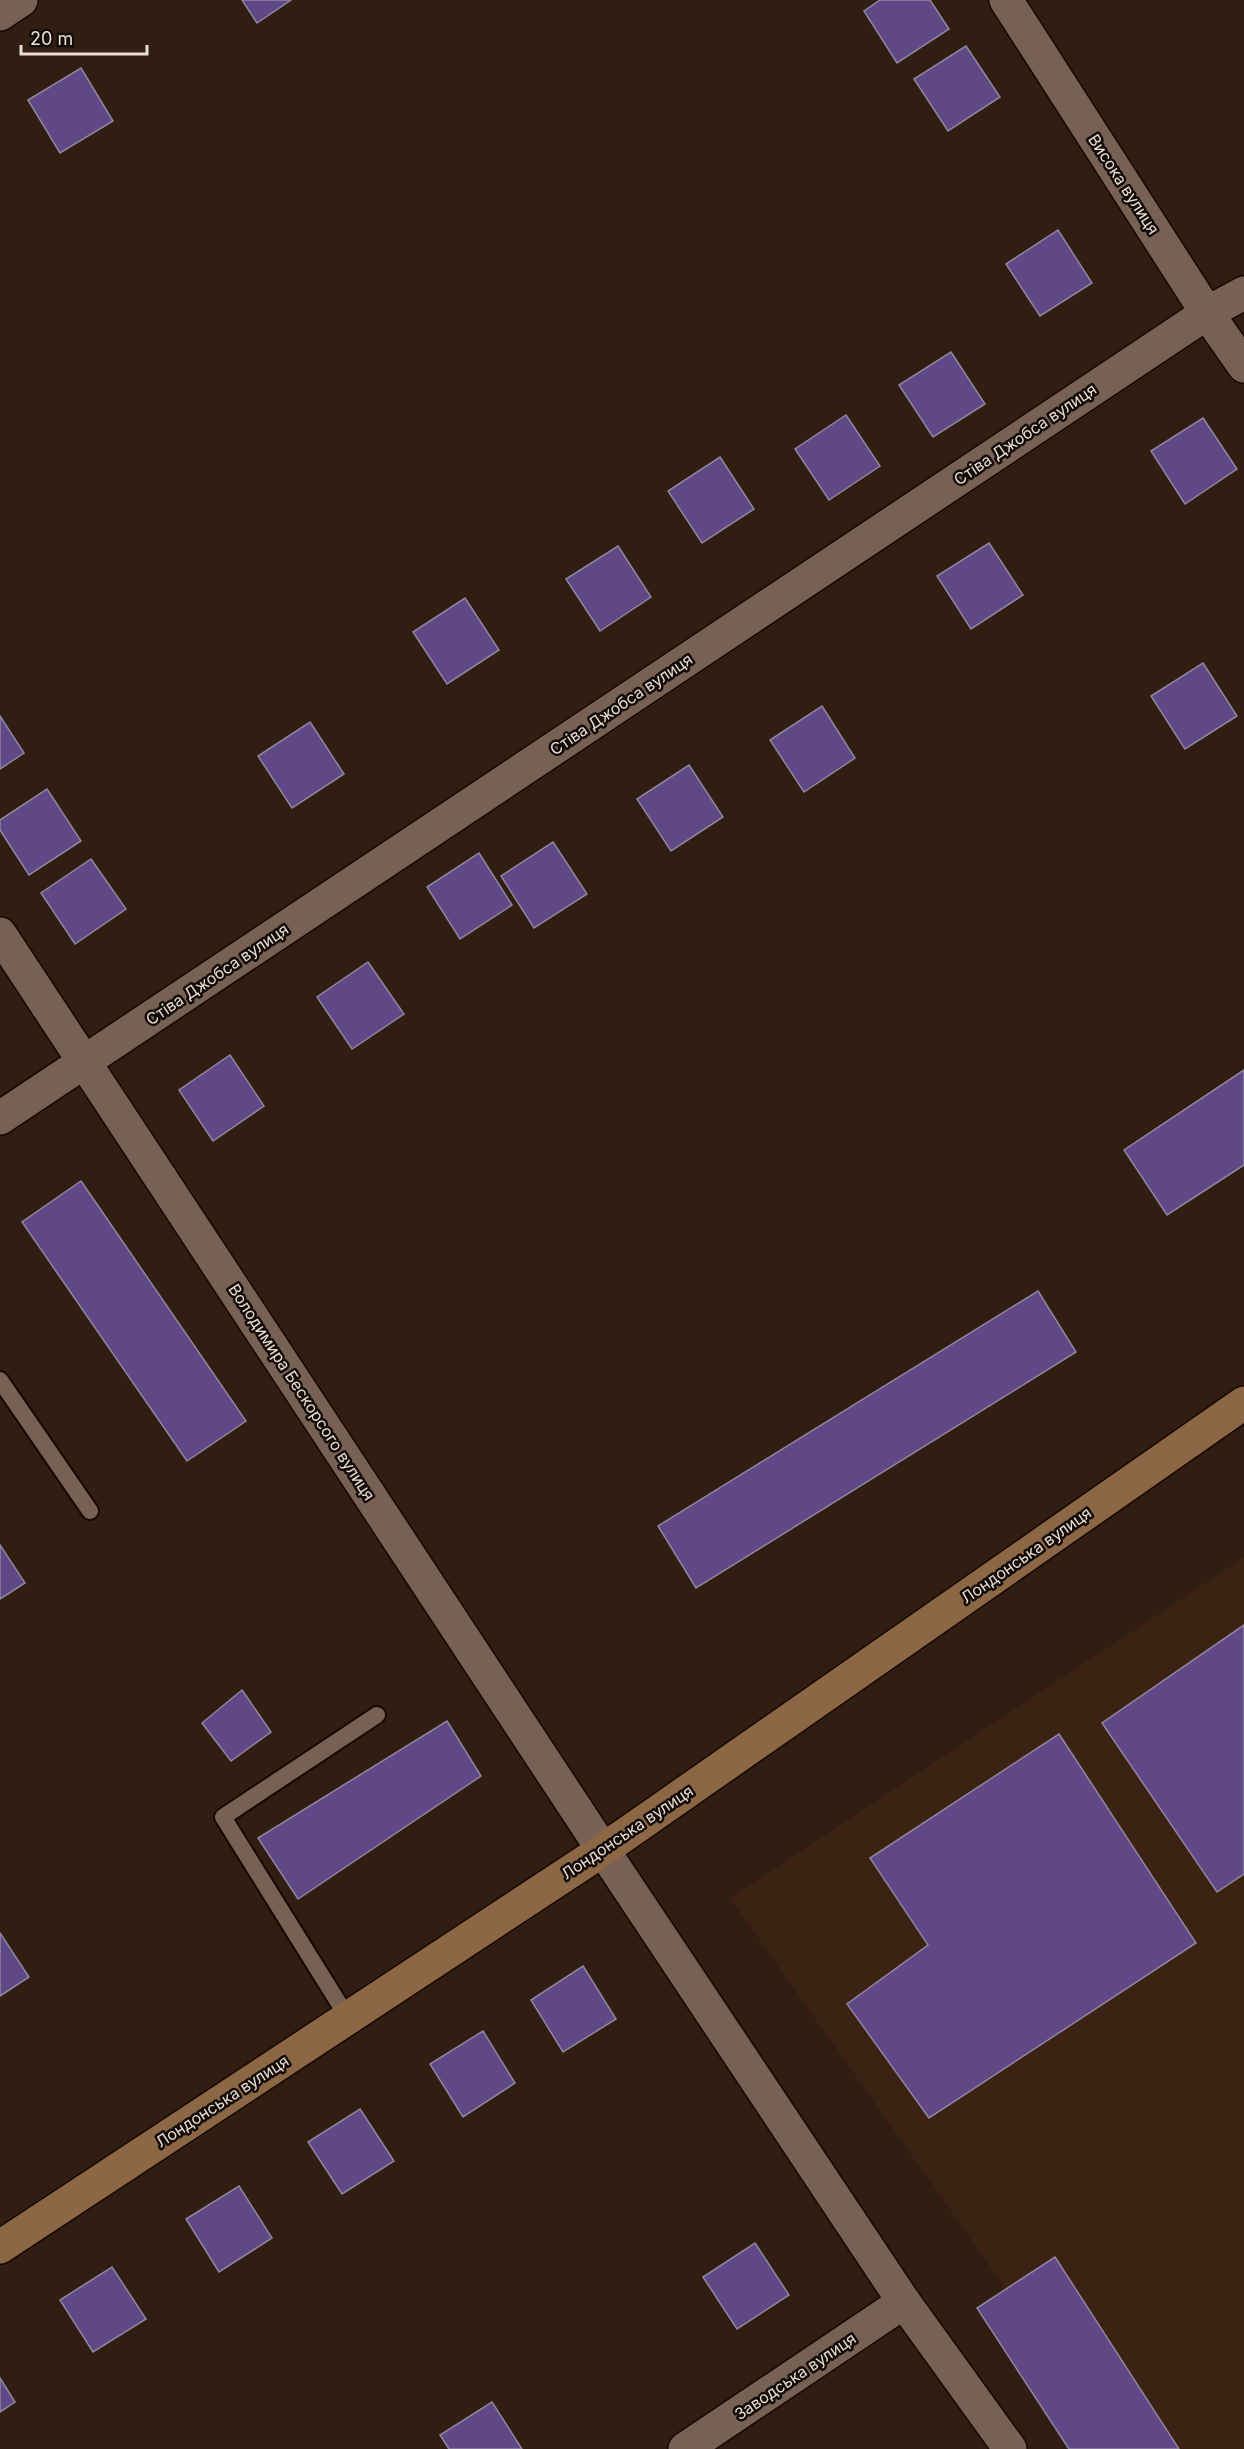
<svg xmlns="http://www.w3.org/2000/svg" width="1244" height="2449" font-family="Inter,sans-serif">
  <rect width="100%" height="100%" fill="#311e13"/>
  <polygon fill="#3b2213" points="1244,1557 1244,2449 1119,2449 730,1898"/>
  <g fill="#604785" stroke="#8f879f" stroke-width="1.5">
    <polygon points="242,0 291,0 257,23"/>
    <polygon points="880,0 930,0 949,29 897,63 864,11"/>
    <polygon points="966,46 1000,97 948,131 914,79"/>
    <polygon points="81,68 113,121 60,153 28,100"/>
    <polygon points="1058,230 1092,283 1040,316 1006,264"/>
    <polygon points="951,352 985,404 933,437 899,385"/>
    <polygon points="846,415 880,466 829,500 795,449"/>
    <polygon points="1203,418 1237,469 1185,504 1151,451"/>
    <polygon points="720,457 754,509 702,543 668,491"/>
    <polygon points="989,543 1023,595 971,629 937,576"/>
    <polygon points="618,546 651,597 600,631 566,579"/>
    <polygon points="465,598 499,650 447,684 413,632"/>
    <polygon points="1203,663 1237,716 1185,749 1151,696"/>
    <polygon points="822,706 855,758 804,792 770,740"/>
    <polygon points="0,716 24,753 0,769"/>
    <polygon points="310,722 344,774 292,808 258,756"/>
    <polygon points="689,765 723,817 671,851 637,799"/>
    <polygon points="47,789 81,841 29,875 0,830 0,820"/>
    <polygon points="553,842 587,894 534,928 501,876"/>
    <polygon points="479,853 512,905 460,939 427,887"/>
    <polygon points="91,859 126,909 75,944 41,893"/>
    <polygon points="368,962 404,1014 352,1049 317,997"/>
    <polygon points="230,1055 264,1106 213,1141 179,1090"/>
    <polygon points="1244,1070 1244,1165 1167,1215 1124,1150"/>
    <polygon points="81,1181 246,1421 187,1461 22,1222"/>
    <polygon points="1038,1291 1076,1352 696,1588 658,1526"/>
    <polygon points="0,1545 25,1583 0,1599"/>
    <polygon points="1244,1625 1244,1874 1217,1892 1102,1723"/>
    <polygon points="242,1690 271,1732 231,1761 202,1723"/>
    <polygon points="447,1721 481,1776 298,1899 258,1838"/>
    <polygon points="1059,1734 1196,1943 929,2118 847,2004 928,1945 870,1858"/>
    <polygon points="0,1933 29,1977 0,1996"/>
    <polygon points="583,1966 616,2019 563,2052 531,2000"/>
    <polygon points="483,2031 515,2083 463,2117 430,2064"/>
    <polygon points="360,2109 394,2161 342,2194 308,2142"/>
    <polygon points="239,2186 272,2238 219,2272 186,2219"/>
    <polygon points="755,2243 789,2295 737,2329 703,2277"/>
    <polygon points="1055,2257 1179,2449 1069,2449 977,2308"/>
    <polygon points="112,2267 146,2319 93,2352 60,2300"/>
    <polygon points="0,2378 15,2402 0,2412"/>
    <polygon points="492,2402 522,2449 449,2449 440,2435"/>
  </g>
  <g fill="none" stroke-linecap="round" stroke-linejoin="round">
    <defs>
      <g id="lane">
        <polyline points="0,1380 90,1511"/>
        <polyline points="348,2018 223,1817 377,1715"/>
      </g>
      <g id="street">
        <polyline points="1006,0 1207,313 1244,366"/>
        <polyline points="0,14 21,0"/>
        <polyline points="0,934 603,1850 904,2302 1010,2449"/>
        <polyline points="0,1118 1207,313 1244,293"/>
        <polyline points="685,2449 904,2302"/>
      </g>
      <polyline id="secondary" points="0,2247 603,1850 1244,1403"/>
    </defs>
    <use href="#lane" stroke="#180801" stroke-width="20"/>
    <use href="#street" stroke="#180801" stroke-width="36"/>
    <use href="#secondary" stroke="#180801" stroke-width="36"/>
    <use href="#lane" stroke="#776154" stroke-width="16"/>
    <use href="#street" stroke="#776154" stroke-width="33"/>
    <use href="#secondary" stroke="#8b6746" stroke-width="33"/>
  </g>
  <g text-anchor="middle" dominant-baseline="central" stroke-width="5" stroke-linejoin="round" paint-order="stroke">
    <g font-size="16" fill="#ebddd6" stroke="#130b06">
      <text transform="translate(1124 184) rotate(57)">Висока вулиця</text>
      <text transform="translate(1025 434) rotate(-34)">Стіва Джобса вулиця</text>
      <text transform="translate(621 704) rotate(-34)">Стіва Джобса вулиця</text>
      <text transform="translate(217 974) rotate(-34)">Стіва Джобса вулиця</text>
      <text transform="translate(302 1392) rotate(57)">Володимира Бескорсого вулиця</text>
      <text transform="translate(1026 1555) rotate(-35)">Лондонська вулиця</text>
      <text transform="translate(627 1832) rotate(-34)">Лондонська вулиця</text>
      <text transform="translate(222 2101) rotate(-33)">Лондонська вулиця</text>
      <text transform="translate(795 2376) rotate(-34)">Заводська вулиця</text>
    </g>
  </g>
  <path d="M21 45v9h126v-9" fill="none" stroke="#ebddd6" stroke-width="3"/>
  <text x="30" y="45" font-size="18" fill="#ebddd6" stroke="#130b06" stroke-width="4.5" paint-order="stroke">20 m</text>
</svg>
